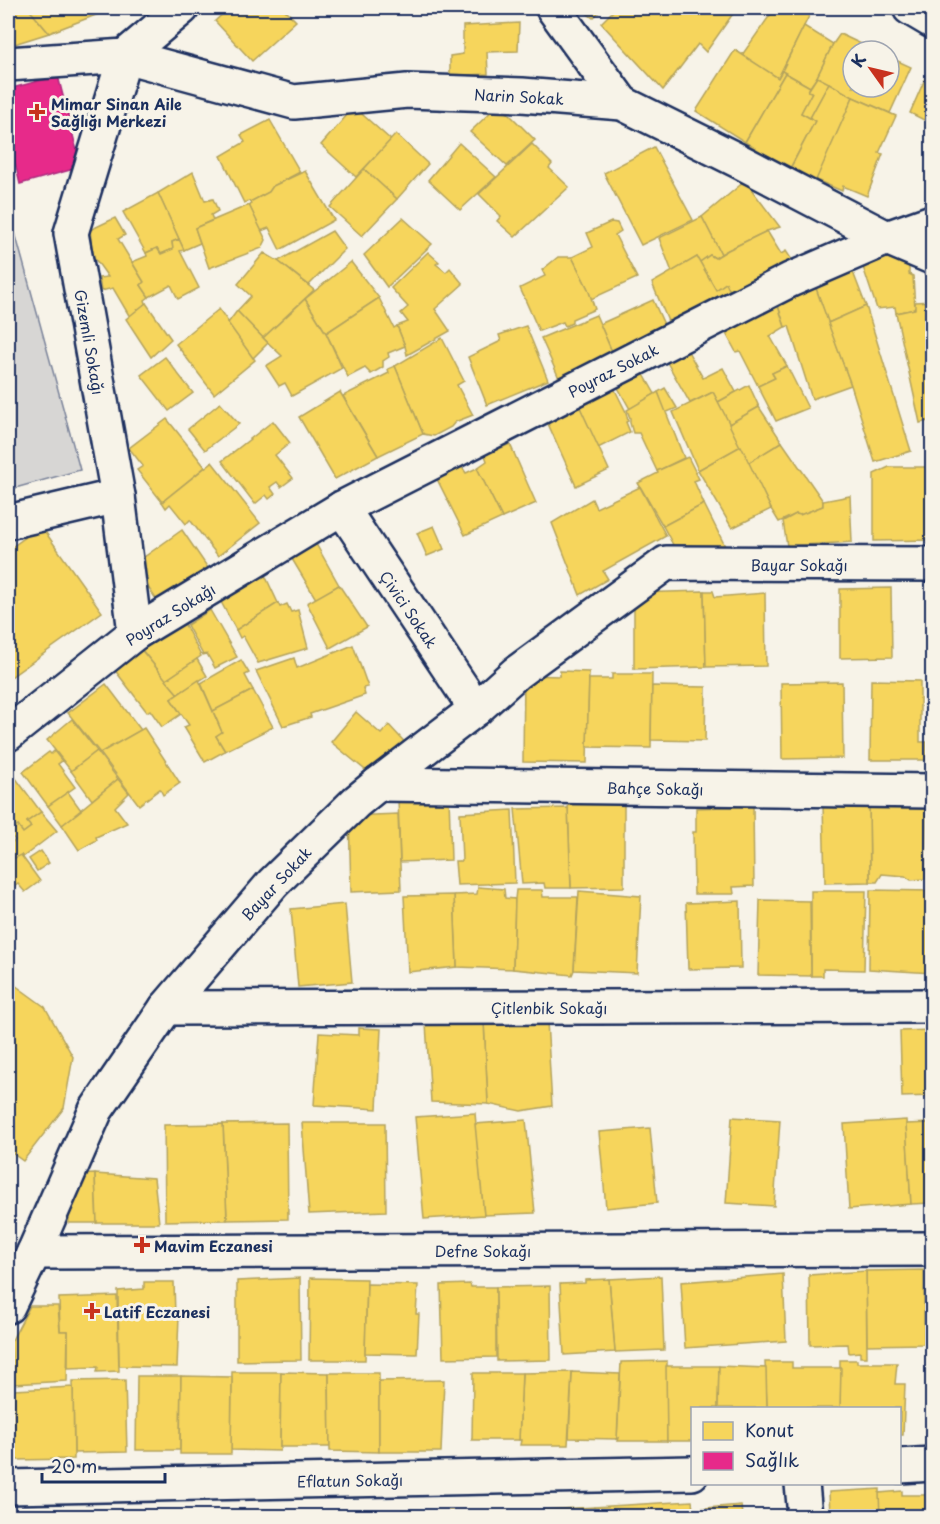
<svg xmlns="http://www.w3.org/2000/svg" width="940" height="1524" font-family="'Playpen Sans',sans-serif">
  <rect width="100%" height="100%" fill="#f7f3e8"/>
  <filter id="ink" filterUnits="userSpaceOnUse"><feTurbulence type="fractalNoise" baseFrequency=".0167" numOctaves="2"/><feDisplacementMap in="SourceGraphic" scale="12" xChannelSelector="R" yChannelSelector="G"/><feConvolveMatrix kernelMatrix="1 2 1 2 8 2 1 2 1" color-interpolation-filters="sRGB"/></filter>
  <g filter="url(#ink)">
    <polygon fill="#d7d6d4" stroke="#798299" stroke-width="1.5" points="8,207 80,470 8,490"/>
    <g fill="#f6d55c" stroke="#b4a35d" stroke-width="1.5">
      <polygon points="8,8 28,8 49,33 8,46"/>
      <polygon points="28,8 114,8 49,33"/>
      <polygon points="229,8 283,8 296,21 252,61 215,21"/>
      <polygon points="580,8 603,8 593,18"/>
      <polygon points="616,8 737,8 706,52 698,44 663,90 601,23"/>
      <polygon points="775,8 804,8 811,12 778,78 742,55"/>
      <polygon points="519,23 518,51 487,52 488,74 450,76 450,56 463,54 463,26"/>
      <polygon points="804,26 833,44 817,77 810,87 782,71"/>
      <polygon points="840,34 876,51 853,51 853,87 889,87 889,57 911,67 890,113 853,97 817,77 833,44"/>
      <polygon points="735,50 778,78 782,71 785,73 745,142 696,111"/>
      <polygon points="931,65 932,66 932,124 910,113"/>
      <polygon points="785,73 810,87 808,91 812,92 801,113 815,121 788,172 764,160 766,155 745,142"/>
      <polygon points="817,77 829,83 810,118 801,113 812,92 808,91"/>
      <polygon points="829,83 853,97 816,182 790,169 815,121 810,118"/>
      <polygon points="853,97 896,116 879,153 883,154 867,196 843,186 842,191 816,180"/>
      <polygon points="499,104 535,140 507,166 470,132"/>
      <polygon points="354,107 391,140 356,177 321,145"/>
      <polygon points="270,120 300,172 273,186 269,192 250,202 249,201 244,203 221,156 245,142 241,135"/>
      <polygon points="396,134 428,164 397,199 364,169"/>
      <polygon points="459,143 496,177 460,210 428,180"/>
      <polygon points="532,144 552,164 549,168 569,187 515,237 497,221 501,216 479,194"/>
      <polygon points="654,147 693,220 641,245 604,173"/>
      <polygon points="364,169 397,199 362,236 330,207"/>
      <polygon points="305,171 334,220 280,250 269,228 261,231 249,205 251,204 250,202 269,192 273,186"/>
      <polygon points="193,172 205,201 213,199 218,211 211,215 213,220 195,228 200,243 184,250 158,193"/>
      <polygon points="745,181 780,227 767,231 728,250 721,254 702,217"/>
      <polygon points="158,193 179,239 172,242 173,249 161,254 157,248 146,253 123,212"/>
      <polygon points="249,205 266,240 262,248 209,268 195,228"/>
      <polygon points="702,217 721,254 715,258 710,255 700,262 697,257 672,272 659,238"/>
      <polygon points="115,218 125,235 118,239 144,282 141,285 149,297 145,300 146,303 130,317 113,288 101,291 99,278 108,277 93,256 90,230"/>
      <polygon points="403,218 432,244 387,287 364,255"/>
      <polygon points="611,222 617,223 621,231 615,235 637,278 591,299 588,289 572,257 593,247 587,233"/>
      <polygon points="332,231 345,249 309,285 278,261"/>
      <polygon points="767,231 781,254 786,251 796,266 732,296 726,283 716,290 700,262 710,255 715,258 728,250"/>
      <polygon points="179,239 184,250 180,251 199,288 178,299 171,285 149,297 141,285 144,282 132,262 147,256 146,253 157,248 161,254 173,249 172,242"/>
      <polygon points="428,252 439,262 436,264 446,272 450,268 463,284 435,309 450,331 407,355 405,346 397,326 408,322 401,313 408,307 391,288"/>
      <polygon points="264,253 278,261 314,290 263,338 237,311 251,296 238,284"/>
      <polygon points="909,254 909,274 913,276 915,309 896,313 895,307 877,309 860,258"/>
      <polygon points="558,257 572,257 588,289 595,309 572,319 572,323 565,326 563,322 539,331 520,288 545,276 542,270"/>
      <polygon points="697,257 716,290 726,283 732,296 670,326 652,283"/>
      <polygon points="351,262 379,298 326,333 305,299"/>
      <polygon points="851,267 866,306 828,323 813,280"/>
      <polygon points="813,280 851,385 812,399 789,326 785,327 776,300"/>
      <polygon points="379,298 394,328 397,326 405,346 388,353 389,357 383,361 383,367 371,374 365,368 348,377 326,333"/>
      <polygon points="305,299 326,333 342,368 292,396 285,383 279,386 266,366 282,356 263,338"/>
      <polygon points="653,300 666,329 613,354 600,324"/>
      <polygon points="776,300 785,327 770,336 787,366 772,373 775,378 758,386 740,351 736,352 722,326"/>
      <polygon points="932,301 932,420 920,423 896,313 915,309 915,302"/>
      <polygon points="146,303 171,339 151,357 126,319"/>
      <polygon points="866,306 911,451 875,462 851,385 828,323"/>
      <polygon points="219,309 255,360 214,394 176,344"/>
      <polygon points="237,311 268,343 253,358 228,323"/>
      <polygon points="596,315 613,354 559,378 541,338"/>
      <polygon points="526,326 548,380 487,405 468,357 501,341 499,335"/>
      <polygon points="442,338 464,381 457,385 473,415 455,422 451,427 434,436 423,434 395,366"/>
      <polygon points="685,346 703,378 723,368 736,392 718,402 713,392 690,403 664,357"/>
      <polygon points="165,357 193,393 169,411 141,375"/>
      <polygon points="395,366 423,434 378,456 343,396 389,373 388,369"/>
      <polygon points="787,366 808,408 776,421 758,386 775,378 772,373"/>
      <polygon points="642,371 655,394 630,409 616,384"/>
      <polygon points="612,384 626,412 628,421 626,422 630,432 598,448 577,401"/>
      <polygon points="749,385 759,407 729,424 718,402"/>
      <polygon points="665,388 677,408 665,413 658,392"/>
      <polygon points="340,392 378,456 335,479 299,417"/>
      <polygon points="658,392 684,458 657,471 639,433 633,433 630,423 630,418 627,410"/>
      <polygon points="713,392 741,446 698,470 673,412"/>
      <polygon points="577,401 609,470 576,486 545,417"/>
      <polygon points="220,403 239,424 205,450 188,429"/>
      <polygon points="759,407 782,442 748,463 729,424"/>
      <polygon points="167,419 205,467 162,502 137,470 143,466 129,448"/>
      <polygon points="273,421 290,443 275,455 293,478 281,487 277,482 270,487 275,494 269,499 266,495 255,504 222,461"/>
      <polygon points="782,442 823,501 823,506 800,515 796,514 779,522 771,509 748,463"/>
      <polygon points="510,444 536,503 502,518 477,468 487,461 485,455"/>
      <polygon points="741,446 771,509 732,528 698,470"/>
      <polygon points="688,457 699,479 694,481 704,504 663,526 638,483 658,473 657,471"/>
      <polygon points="212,462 260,523 218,556 190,520 186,524 170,504 166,508 162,502"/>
      <polygon points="462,467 466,473 477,468 502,518 465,535 437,479"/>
      <polygon points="889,467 930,467 932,540 874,541 874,474"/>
      <polygon points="640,487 666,536 603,571 608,579 580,595 552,523 592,499 596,508"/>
      <polygon points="850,496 852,542 787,546 783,521 796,514 800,515 823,506 823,501"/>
      <polygon points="704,504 726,548 678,554 663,526"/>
      <polygon points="41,526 102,612 8,679 8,550"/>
      <polygon points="434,526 444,549 427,556 417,533"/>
      <polygon points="182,530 208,568 158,602 133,565"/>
      <polygon points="316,544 339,585 316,599 292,559"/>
      <polygon points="263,571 278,603 236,630 220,600"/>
      <polygon points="339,585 367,627 330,648 307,603"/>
      <polygon points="891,588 892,657 840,658 840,589"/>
      <polygon points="704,591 706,667 634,669 634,593"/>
      <polygon points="704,591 713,591 715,597 765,593 766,666 706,667"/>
      <polygon points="278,603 280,607 287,604 291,612 298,610 308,648 258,663 243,636 240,638 236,630"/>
      <polygon points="210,610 237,657 215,668 207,654 203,655 187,625"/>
      <polygon points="183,621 201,656 166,680 142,650"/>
      <polygon points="353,645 368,687 363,688 365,695 310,714 311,717 283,726 256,671 294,658 297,668"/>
      <polygon points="139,647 178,694 171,699 181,714 162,727 150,710 147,712 114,669"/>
      <polygon points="197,659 207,676 178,694 166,680"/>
      <polygon points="241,660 249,673 245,675 253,690 213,711 201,683"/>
      <polygon points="560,671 589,672 587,763 523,762 524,675 560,676"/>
      <polygon points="612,674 652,674 651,748 587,747 589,679 612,679"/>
      <polygon points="199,680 222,732 216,736 225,751 205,762 184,727 189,725 171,699"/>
      <polygon points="871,680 920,681 920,742 927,742 926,760 870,760"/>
      <polygon points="842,682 843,758 782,759 781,683"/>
      <polygon points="106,684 141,730 100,753 68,713"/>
      <polygon points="652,686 706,687 705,741 651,740"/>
      <polygon points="253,690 273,727 225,751 216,736 222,732 213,711"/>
      <polygon points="356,712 381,734 389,725 411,749 375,778 331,742"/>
      <polygon points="72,719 97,751 71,771 47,740"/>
      <polygon points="144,728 180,783 163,795 160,789 139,805 100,753"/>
      <polygon points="54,751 62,761 58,764 75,787 48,806 23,772 49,752 51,754"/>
      <polygon points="97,751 118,779 92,800 71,771"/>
      <polygon points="9,769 41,812 27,822 31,827 23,833 18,826 8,834 8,771"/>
      <polygon points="118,779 129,793 115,807 127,823 96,837 97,840 79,850 62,825"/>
      <polygon points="68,792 81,810 62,825 48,806"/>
      <polygon points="449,796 451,860 400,862 398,798"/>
      <polygon points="570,798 624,799 624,887 571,888 568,808"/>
      <polygon points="926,801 925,879 911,880 905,876 882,874 877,882 870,882 869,804"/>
      <polygon points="869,804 870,882 825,883 823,805"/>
      <polygon points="753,806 754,886 733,887 734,894 694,894 693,832 696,832 696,808"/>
      <polygon points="568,808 571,888 545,888 544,883 522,884 515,809"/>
      <polygon points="512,810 515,883 457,885 455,861 462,861 460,813"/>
      <polygon points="41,812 57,831 23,857 21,855 15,858 8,846 15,840 8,833 18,826 23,833 31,827 27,822"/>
      <polygon points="398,814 401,890 351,892 349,816"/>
      <polygon points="41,851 49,863 37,871 29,859"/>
      <polygon points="21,855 40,881 25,892 18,884 8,891 8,858 9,861"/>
      <polygon points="478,887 504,889 505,898 515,899 513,969 457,967 454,895 477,894"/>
      <polygon points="516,890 542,890 543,897 578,897 574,970 572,975 513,969 515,899"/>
      <polygon points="870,890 932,891 932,973 869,969"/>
      <polygon points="579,891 641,896 637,973 574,970"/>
      <polygon points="811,891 866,891 864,970 823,969 823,976 811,976"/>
      <polygon points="454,895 457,967 408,972 404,896"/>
      <polygon points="760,900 810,901 811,976 758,975"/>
      <polygon points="740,901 741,968 688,969 686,903"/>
      <polygon points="345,904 352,982 298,987 291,909"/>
      <polygon points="8,980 45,1007 73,1057 64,1108 23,1161 8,1150"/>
      <polygon points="547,1021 552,1106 521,1111 488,1104 484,1022"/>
      <polygon points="484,1022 488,1104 431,1102 426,1024"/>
      <polygon points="359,1028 381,1029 377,1109 314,1105 319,1033 359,1035"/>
      <polygon points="932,1030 932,1096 902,1097 900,1031"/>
      <polygon points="475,1113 484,1215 424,1219 415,1117"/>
      <polygon points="732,1117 780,1120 774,1206 726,1203"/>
      <polygon points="526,1120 535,1213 484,1215 475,1124"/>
      <polygon points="906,1120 911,1204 849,1209 844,1124"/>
      <polygon points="287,1123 288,1219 227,1220 223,1124"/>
      <polygon points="302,1123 385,1123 386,1211 309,1214"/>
      <polygon points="932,1123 932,1203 911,1204 906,1124"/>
      <polygon points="223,1124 227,1220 165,1221 164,1125"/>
      <polygon points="650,1128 657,1203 606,1208 599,1132"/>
      <polygon points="95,1174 97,1223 69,1223 67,1175"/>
      <polygon points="95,1174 154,1178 159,1223 97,1223"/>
      <polygon points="924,1270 924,1344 867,1345 866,1271"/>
      <polygon points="866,1271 867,1357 860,1357 860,1352 849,1353 848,1344 810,1345 809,1275"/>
      <polygon points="928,1271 932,1271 932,1342 926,1341"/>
      <polygon points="783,1274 786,1341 685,1348 681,1282"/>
      <polygon points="661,1276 664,1350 615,1352 609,1279"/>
      <polygon points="300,1278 301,1360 237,1361 237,1281"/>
      <polygon points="310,1278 367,1279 365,1360 309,1360"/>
      <polygon points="609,1279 615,1352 564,1355 560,1284 585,1283 585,1280"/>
      <polygon points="144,1282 174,1282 175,1316 179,1316 177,1367 119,1366 118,1291 144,1289"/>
      <polygon points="367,1284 418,1285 416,1314 419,1314 417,1354 365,1353"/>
      <polygon points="470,1284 471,1287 496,1287 496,1357 443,1358 441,1285"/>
      <polygon points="550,1286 551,1360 497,1361 496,1287"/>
      <polygon points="117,1296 119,1371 97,1372 98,1367 68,1368 68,1331 60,1331 59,1298"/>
      <polygon points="30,1306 58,1306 60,1331 68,1331 67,1381 13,1384 11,1342"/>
      <polygon points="840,1360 857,1360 857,1363 897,1363 895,1384 905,1384 903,1435 900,1435 900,1408 840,1408"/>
      <polygon points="667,1361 667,1441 618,1441 619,1438 617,1439 621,1362"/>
      <polygon points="765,1362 792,1362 792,1368 841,1368 840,1408 767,1408"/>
      <polygon points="666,1366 719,1366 718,1408 692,1408 692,1441 667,1441"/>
      <polygon points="719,1366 766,1368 767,1408 718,1408"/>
      <polygon points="232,1372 281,1372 280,1451 231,1450"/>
      <polygon points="281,1372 329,1373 330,1447 280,1447"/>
      <polygon points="572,1372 620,1374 617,1439 569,1438"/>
      <polygon points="572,1372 568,1445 520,1445 521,1440 519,1440 522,1373"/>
      <polygon points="329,1373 379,1373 379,1452 330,1451"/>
      <polygon points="473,1373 522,1373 519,1440 472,1440"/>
      <polygon points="137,1376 181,1376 180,1450 136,1450"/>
      <polygon points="181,1376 232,1377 231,1454 180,1454"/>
      <polygon points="125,1380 127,1452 74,1453 73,1381"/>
      <polygon points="444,1380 441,1452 379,1452 379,1381"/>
      <polygon points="73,1387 74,1459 15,1460 14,1390"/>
      <polygon points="880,1489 880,1516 830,1516 829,1492"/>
      <polygon points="902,1491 902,1495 932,1495 932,1516 880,1516 879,1493"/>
      <polygon points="692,1501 694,1516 594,1516 594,1507"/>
      <polygon points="741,1505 742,1516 694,1516 694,1509"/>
      <polygon points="594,1507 594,1516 544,1516 543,1510"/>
      <polygon points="397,1510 446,1511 446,1516 397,1516"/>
      <polygon points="543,1510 544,1516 495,1516 495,1511"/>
      <rect x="446" y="1511" width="49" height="5"/>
      <polygon points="346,1512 346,1516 298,1516 298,1514"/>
    </g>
    <polygon fill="#e7298a" stroke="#aa2b7d" stroke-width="1.5" points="58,76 81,167 20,184 8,134 8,89"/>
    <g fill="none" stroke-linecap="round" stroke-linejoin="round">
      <defs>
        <g id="minor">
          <polyline points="553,8 622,103"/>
          <polyline points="125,56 294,102 407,91 522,95 622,103 741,162 887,238 932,257"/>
          <polyline points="125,56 71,233 118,496 135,633"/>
          <polyline points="8,64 125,56 182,8"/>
          <polyline points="342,508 476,709"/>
          <polyline points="8,522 118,496"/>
          <polyline points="8,734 135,633 342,508 790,280 887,238 932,222"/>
          <polyline points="378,784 932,791"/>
          <polyline points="166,1008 932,1006"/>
          <polyline points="34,1252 932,1249"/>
          <polyline points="8,1306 34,1252 96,1110 166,1008 273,883 356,802 378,784 476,709 516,673 666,563 932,564"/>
          <polyline points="900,1466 932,1464"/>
          <polyline points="802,1484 805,1516"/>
          <polyline points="8,1487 692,1473"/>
        </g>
        <polyline id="secondary" points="910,8 932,21"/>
      </defs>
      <use href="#minor" stroke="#1b2f5e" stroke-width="38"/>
      <use href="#secondary" stroke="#1b2f5e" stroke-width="38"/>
      <use href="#minor" stroke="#f7f3e8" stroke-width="33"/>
      <use href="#secondary" stroke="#f7f3e8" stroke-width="33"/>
    </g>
  </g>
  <g fill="#c8321e" stroke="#f7f3e8" stroke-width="2">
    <path d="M34 103h6v6h6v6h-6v6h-6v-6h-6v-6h6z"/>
    <path d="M139 1236h6v6h6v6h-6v6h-6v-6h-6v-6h6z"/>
    <path d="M89 1302h6v6h6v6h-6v6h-6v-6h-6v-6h6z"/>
  </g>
  <g text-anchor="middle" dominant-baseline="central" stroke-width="6" stroke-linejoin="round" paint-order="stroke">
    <g font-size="15" fill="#1b2f5e" stroke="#f7f3e8">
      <text transform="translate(519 96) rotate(3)">Narin Sokak</text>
      <text transform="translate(90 342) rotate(80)">Gizemli Sokağı</text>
      <text transform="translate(613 370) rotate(-27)">Poyraz Sokak</text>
      <text x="799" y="564">Bayar Sokağı</text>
      <text transform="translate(409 609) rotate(56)">Çivici Sokak</text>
      <text transform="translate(170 614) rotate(-32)">Poyraz Sokağı</text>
      <text transform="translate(655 788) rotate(1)">Bahçe Sokağı</text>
      <text transform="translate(276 883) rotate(-47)">Bayar Sokak</text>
      <text x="549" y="1007">Çitlenbik Sokağı</text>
      <text x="483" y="1250">Defne Sokağı</text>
      <text transform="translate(350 1480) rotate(-1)">Eflatun Sokağı</text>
    </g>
    <g font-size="15" font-weight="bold" fill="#1b2f5e" stroke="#f7f3e8" text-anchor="start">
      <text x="51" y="103">Mimar Sinan Aile<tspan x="51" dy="17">Sağlığı Merkezi</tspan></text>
      <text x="154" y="1245">Mavim Eczanesi</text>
      <text x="104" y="1311">Latif Eczanesi</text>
    </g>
  </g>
  <rect width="940" height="1524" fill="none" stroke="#f7f3e8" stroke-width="30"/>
  <rect x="15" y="15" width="910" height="1494" fill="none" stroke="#1b2f5e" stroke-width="2" filter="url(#ink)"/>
  <rect x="691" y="1407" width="210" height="78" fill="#f7f3e8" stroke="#9fa5b1" stroke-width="1.5"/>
  <rect x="703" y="1422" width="30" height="18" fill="#f6d55c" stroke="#9fa5b1" stroke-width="1.5"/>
  <text x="745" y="1437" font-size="18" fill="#1b2f5e">Konut</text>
  <rect x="703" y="1452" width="30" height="18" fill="#e7298a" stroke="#9fa5b1" stroke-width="1.5"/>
  <text x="745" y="1467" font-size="18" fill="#1b2f5e">Sağlık</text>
  <g transform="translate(871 69) rotate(304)"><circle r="28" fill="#f7f3e8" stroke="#9fa5b1" stroke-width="1.5"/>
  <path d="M0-4.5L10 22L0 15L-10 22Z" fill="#c8321e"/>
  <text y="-9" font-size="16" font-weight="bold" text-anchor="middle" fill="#1b2f5e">K</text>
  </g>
  <path d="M42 1473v9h123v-9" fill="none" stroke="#1b2f5e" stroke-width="3"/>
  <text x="51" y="1473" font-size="18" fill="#1b2f5e" stroke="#f7f3e8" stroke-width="4.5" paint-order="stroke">20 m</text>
</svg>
